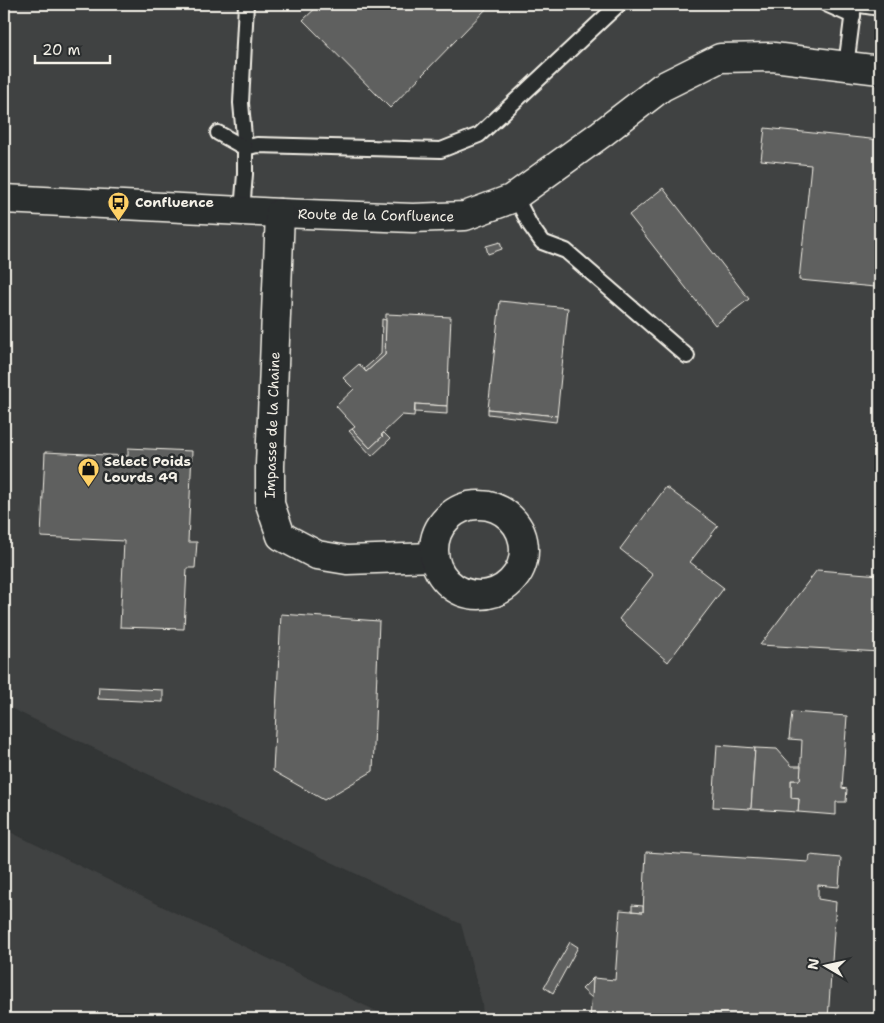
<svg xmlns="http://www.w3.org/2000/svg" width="884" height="1023" font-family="'Shantell Sans',sans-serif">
  <rect width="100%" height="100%" fill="#323535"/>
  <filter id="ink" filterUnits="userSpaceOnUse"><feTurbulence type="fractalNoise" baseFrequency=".02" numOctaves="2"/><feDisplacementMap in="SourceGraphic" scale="10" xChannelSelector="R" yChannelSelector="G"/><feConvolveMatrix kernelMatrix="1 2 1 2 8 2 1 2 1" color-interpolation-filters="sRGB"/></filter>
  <g filter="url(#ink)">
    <g fill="#404242">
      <polygon points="4,4 880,4 880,1019 483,1019 482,1003 461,924 4,705"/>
      <polygon points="4,829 380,1013 381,1019 4,1019"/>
    </g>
    <g fill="#5f605f" stroke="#f4f1e8">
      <polygon points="320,4 491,4 390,108 303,20"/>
      <polygon points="765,128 880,140 880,238 875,287 799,280 811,165 761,160"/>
      <polygon points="663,188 749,299 715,325 629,215"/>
      <polygon points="500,242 502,249 488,254 486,246"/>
      <polygon points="500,301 568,308 557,416 488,409"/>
      <polygon points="386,314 451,317 447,406 415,404 414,416 402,415 381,435 383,436 370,448 352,429 355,427 336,406 354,389 343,378 359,364 366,372 385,355"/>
      <polygon points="382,319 386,320 385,355 366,372 364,369 381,354"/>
      <polygon points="415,404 447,406 447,414 415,412"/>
      <polygon points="488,409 557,416 556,422 488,414"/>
      <polygon points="352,429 370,448 383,436 381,435 384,433 390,439 372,456 349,431"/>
      <polygon points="128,448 192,451 188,542 197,542 195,568 187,568 184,629 120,627 124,541 41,537 45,452 128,456"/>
      <polygon points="666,487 718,526 690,562 724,588 668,662 619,619 653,575 620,549"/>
      <polygon points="817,570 880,575 880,652 760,645"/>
      <polygon points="281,614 379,621 373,771 324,800 273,771"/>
      <polygon points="99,687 163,690 163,702 98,699"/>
      <polygon points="792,712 847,716 842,788 847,789 846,802 836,802 836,815 798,812 799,799 791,798 791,780 800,780 802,740 789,739"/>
      <polygon points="717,745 755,748 751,809 713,807"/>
      <polygon points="755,748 777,749 792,766 801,766 800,780 791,780 791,798 799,799 798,812 751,809"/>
      <polygon points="646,852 809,862 810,855 841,858 839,887 818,885 818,899 836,902 828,1019 590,1019 593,978 615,980 620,910 643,912"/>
      <polygon points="632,905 643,906 643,912 632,911"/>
      <polygon points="570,942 578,947 553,993 544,987"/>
      <polygon points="593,978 592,998 582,989"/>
    </g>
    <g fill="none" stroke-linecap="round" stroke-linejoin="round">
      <defs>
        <g id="lane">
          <polyline points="246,4 241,103 245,148 257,145 441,150 479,135 619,4"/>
          <polyline points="826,4 853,16"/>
          <polyline points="846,66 854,4 880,8"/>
          <polyline points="218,133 245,148 245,174 242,211"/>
          <polyline points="515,196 530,225 542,242 566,251 687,356"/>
        </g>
        <g id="street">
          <polyline points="4,199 280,213 413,218 465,216 511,199 601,134 662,87 720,58 773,57 880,70"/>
          <polyline points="280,213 270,466 270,504 281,536 317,555 347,560 434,557"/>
          <circle cx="479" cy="550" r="45"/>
        </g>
      </defs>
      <use href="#lane" stroke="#f4f1e8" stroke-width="18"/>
      <use href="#street" stroke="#f4f1e8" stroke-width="31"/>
      <use href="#lane" stroke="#2a2d2e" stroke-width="14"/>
      <use href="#street" stroke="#2a2d2e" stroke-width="28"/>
    </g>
  </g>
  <defs>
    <symbol id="bus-pin" viewBox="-11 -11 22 30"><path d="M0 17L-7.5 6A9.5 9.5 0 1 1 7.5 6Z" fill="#ffd166" stroke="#2a2d2e"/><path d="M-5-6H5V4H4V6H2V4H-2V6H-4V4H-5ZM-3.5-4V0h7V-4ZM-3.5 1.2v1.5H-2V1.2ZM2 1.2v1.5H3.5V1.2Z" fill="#111"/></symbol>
    <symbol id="shop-pin" viewBox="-11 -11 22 30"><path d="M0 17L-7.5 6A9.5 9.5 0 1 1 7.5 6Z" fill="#ffd166" stroke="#2a2d2e"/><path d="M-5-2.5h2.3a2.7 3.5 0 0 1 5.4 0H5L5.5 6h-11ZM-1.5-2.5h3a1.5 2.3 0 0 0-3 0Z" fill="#111"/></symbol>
  </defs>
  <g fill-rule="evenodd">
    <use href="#bus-pin" x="106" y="190" width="25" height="34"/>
    <use href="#shop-pin" x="76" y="456" width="25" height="34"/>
  </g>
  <g text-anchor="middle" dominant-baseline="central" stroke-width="5" stroke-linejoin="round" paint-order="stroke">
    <g font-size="14" font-weight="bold" fill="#f4f1e8" stroke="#2a2d2e" text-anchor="start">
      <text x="135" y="202">Confluence</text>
      <text x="104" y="461">Select Poids<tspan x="104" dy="16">Lourds 49</tspan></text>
    </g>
    <g font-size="14" fill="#f4f1e8" stroke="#2a2d2e">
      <text transform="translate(376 215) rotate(1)">Route de la Confluence</text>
      <text transform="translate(272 425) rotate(-88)">Impasse de la Chaine</text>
    </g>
  </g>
  <rect width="884" height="1023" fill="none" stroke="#2a2d2e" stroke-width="20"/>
  <rect x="10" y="10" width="864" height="1003" fill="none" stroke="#f4f1e8" stroke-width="2" filter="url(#ink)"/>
  <g transform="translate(826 966) rotate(279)" stroke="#2a2d2e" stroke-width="4" paint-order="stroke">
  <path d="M0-4L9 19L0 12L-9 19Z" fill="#f4f1e8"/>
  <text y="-8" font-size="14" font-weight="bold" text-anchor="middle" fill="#f4f1e8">N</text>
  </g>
  <path d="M35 55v8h75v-8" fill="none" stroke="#f4f1e8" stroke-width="2.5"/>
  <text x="42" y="55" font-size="15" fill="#f4f1e8" stroke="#2a2d2e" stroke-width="4" paint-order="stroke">20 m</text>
</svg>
